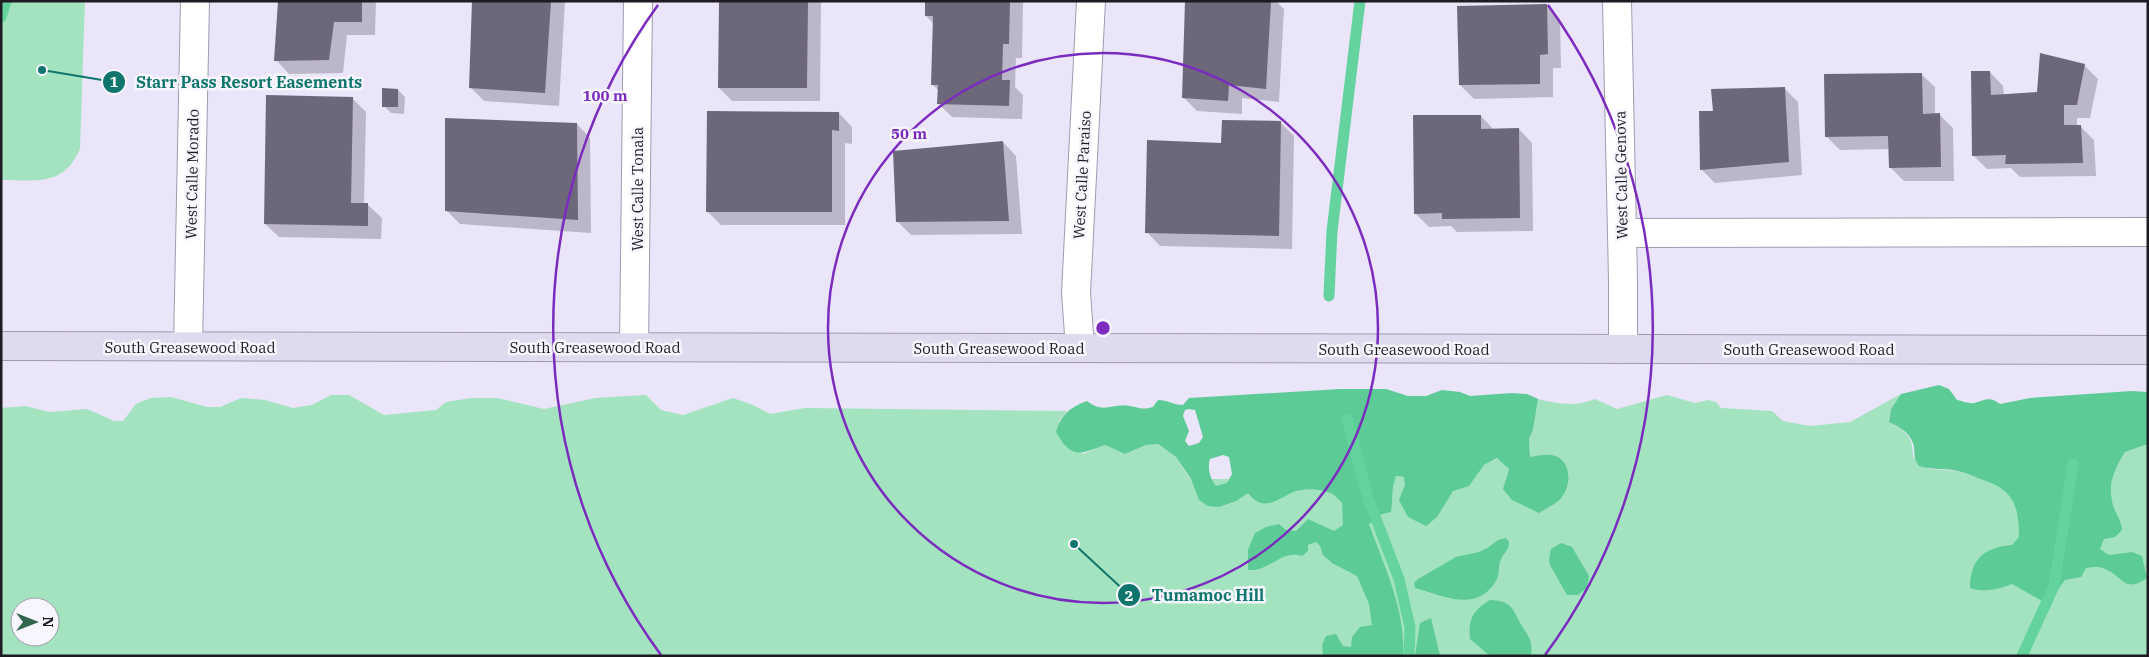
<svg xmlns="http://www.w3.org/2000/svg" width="2149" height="657" font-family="'IBM Plex Serif',serif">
  <rect width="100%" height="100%" fill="#ebe5fa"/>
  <g fill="#a3e3c0" fill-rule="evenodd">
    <path d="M1,1H85L80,149C63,187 37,180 1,180Z"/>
    <path d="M1901,394L1891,409L1889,422C1906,432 1913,435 1913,457L1930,469L1957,471L1987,481H2111L2112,476L2125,452L2148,444V656H1V408L25,406L49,412L87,409L114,421H123L136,404L150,398L171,397L207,407H220L241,398L265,400L293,408L312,405L331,395H349L384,415L436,410L446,402L471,398H497L544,409L595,398L646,395L661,410L683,415L733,398L753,405L770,414L805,408L1067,411L1059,421L1083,454L1105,445L1125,454L1146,445L1158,444L1176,457L1190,479H1394L1396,476L1404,477L1484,465L1498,458L1509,468L1506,479L1569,475C1560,455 1551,452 1530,457L1529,439L1533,430L1538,399C1558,404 1575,407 1595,399L1617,409L1667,395L1695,403L1708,400L1716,402L1721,408L1772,411L1783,421L1810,426L1850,422ZM20,607H50V637H20Z"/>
  </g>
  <g fill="#5ccb96" fill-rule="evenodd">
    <path d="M1939,385L1949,389L1957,400C1962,401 1969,404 1974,403C1986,400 1989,396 2000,404L2030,398L2132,391L2148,392V444L2125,452C2114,471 2106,485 2114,508C2117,516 2121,520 2122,530L2115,537L2104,539L2100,549L2109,555L2132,552L2142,556L2147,578C2124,594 2123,576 2105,569C2099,566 2093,567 2086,568L2081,577L2065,580L2052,598L2042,601L2012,584C1999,589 1983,593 1970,588C1970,560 1984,547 2012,545L2019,537C2019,504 2013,489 1980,479C1973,476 1966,473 1958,471C1945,468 1932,470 1919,466C1912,455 1916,454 1913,443C1909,432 1899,427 1889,422L1891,409L1901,394Z"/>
    <path d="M1340,389H1386L1408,396H1426L1442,390L1460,392L1470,396L1512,393L1527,394L1538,399L1533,430L1529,439L1530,457C1538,455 1550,453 1558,457C1574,467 1570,492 1557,502C1552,506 1545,509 1539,513L1512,500L1503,489L1509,469L1497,458L1484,465L1469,486L1453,491L1437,517L1426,526L1408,517L1399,500L1405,485L1404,477L1396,476C1391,488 1393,499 1391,512L1382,514L1369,524C1384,566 1406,610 1403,656H1323L1322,645L1326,636L1336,634L1343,646L1351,647L1352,637L1360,627L1372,625L1369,604L1357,576L1332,563L1323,555L1320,546L1316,542L1308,545V551L1302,556C1281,549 1270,572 1248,570V550L1255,533L1266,527L1279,524L1286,530L1296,531L1308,519L1334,531L1343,525L1342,503C1339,500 1334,494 1330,493C1319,488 1301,488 1291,493C1275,501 1263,512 1248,493L1236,501L1219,507L1208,506L1199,500L1191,479L1176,457L1158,444L1146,445L1125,454L1105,445C1080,454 1072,460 1056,432C1061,415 1070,407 1087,401C1105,415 1112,402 1130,406C1141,408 1141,410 1153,407L1158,400C1167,400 1174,405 1183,405L1189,398ZM1189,409L1195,410L1203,437L1199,443L1189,446L1185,441L1189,431L1183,416L1185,410ZM1223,455L1229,457L1232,474L1227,483L1216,486C1210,478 1207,468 1210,459Z"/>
    <path d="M1506,538L1509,542C1509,551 1505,551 1501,559C1498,565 1500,574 1496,581C1476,614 1442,595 1415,588L1414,583L1418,579L1456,557L1479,552L1489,547L1498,540Z"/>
    <polygon points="1561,543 1572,547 1589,576 1587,588 1578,595 1567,595 1550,565 1549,560 1551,549"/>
    <path d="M1490,600C1513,601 1512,609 1522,626C1529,637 1533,642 1531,656H1490L1470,639C1468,619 1473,610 1490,600Z"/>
    <polygon points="1431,618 1440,656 1415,656 1420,623"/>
  </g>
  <g fill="#0003">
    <polygon points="279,1 376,1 375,35 347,35 343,73 289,74 276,60"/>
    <polygon points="473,1 565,1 559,106 484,101 470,87"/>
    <polygon points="720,1 821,1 820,101 732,101 719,88"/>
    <polygon points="926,1 1023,1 1022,58 1016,58 1015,87 1023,95 1022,119 952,117 939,104 939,91 932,84 934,24 926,16"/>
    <polygon points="1187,1 1276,1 1284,9 1279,102 1242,98 1242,114 1197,111 1183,97"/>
    <polygon points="1547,5 1560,19 1561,68 1553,68 1553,97 1474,99 1460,85"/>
    <polygon points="2084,65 2098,79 2090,118 2077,118 2077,126 2080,126 2094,140 2096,176 2020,177 2011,168 1987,169 1973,155 1990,72 2003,86 2004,95 2038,93"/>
    <polygon points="1921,74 1935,87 1935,115 1940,115 1953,128 1954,181 1904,181 1890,167 1890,149 1840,150 1826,136"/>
    <polygon points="1784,88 1798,102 1802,175 1715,183 1701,169 1714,112"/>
    <polygon points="398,90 405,97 404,114 391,113 384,106"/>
    <polygon points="352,98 366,112 364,204 368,205 382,218 381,239 279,237 265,224"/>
    <polygon points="839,113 852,127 852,144 845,143 845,225 721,225 707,211"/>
    <polygon points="1481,116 1494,130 1519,129 1532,143 1533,231 1457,232 1451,226 1429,227 1415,213"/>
    <polygon points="1280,122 1294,136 1292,249 1160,246 1147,232 1222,144"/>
    <polygon points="577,124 590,138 591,233 460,224 446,210"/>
    <polygon points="1003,142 1016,156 1022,234 911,235 897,221"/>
  </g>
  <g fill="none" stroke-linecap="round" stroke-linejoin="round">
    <g stroke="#64d39e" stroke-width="11">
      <polyline points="1,17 6,1"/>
      <polyline points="1329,296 1332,231 1360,1"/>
      <polyline points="1347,419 1368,498 1399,579 1410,627 1409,656"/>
      <polyline points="2022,656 2054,586 2073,464"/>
    </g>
  </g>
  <g fill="#6c6779">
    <polygon points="278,1 362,1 362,22 334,22 329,60 274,61"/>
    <polygon points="472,1 551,1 545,93 469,88"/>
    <polygon points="719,1 808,1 807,88 718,88"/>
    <polygon points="925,1 1010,1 1009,44 1003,44 1002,80 1010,80 1009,106 937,104 938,85 931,85 933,16 925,16"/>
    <polygon points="1185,1 1271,1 1266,89 1229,85 1228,101 1182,98"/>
    <polygon points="1547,4 1548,54 1540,55 1540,84 1459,85 1457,6"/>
    <polygon points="2040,53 2085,64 2077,105 2064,105 2064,125 2081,125 2083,163 2005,164 2006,155 1972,156 1971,71 1990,71 1991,95 2037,92"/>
    <polygon points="1922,73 1923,114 1940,113 1941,167 1889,168 1888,136 1825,137 1824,74"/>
    <polygon points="1785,87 1789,162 1700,170 1699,111 1713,111 1711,89"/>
    <polygon points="382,88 398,89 398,107 382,107"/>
    <polygon points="266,95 353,97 351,203 368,203 368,226 264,224"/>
    <polygon points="707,111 839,112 839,131 832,130 832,212 706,212"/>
    <polygon points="1413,115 1481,115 1481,129 1519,128 1520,218 1442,219 1442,213 1414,214"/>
    <polygon points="445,118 577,123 578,220 445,211"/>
    <polygon points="1222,120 1281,121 1279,236 1145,233 1147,140 1221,143"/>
    <polygon points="1003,141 1009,221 896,222 893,151"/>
  </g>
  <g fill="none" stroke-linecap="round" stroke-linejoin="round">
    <defs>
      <g id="minor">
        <polyline points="1617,1 1623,280 1623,349"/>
        <polyline points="1622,233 2148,232"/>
        <polyline points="188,346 195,1"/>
        <polyline points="634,347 638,1"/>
        <polyline points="1080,348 1076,293 1091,1"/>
      </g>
      <polyline id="secondary" points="1,346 2148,350"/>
    </defs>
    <use href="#minor" stroke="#a09bae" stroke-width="30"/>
    <use href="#secondary" stroke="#a09bae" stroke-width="30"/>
    <use href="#minor" stroke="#fff" stroke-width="28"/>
    <use href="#secondary" stroke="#e0daee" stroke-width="28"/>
  </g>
  <g fill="none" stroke="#7b2cbf" stroke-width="2.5">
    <circle cx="1103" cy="328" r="275"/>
    <path d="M661 655A550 550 0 0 1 658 5M1548 5A550 550 0 0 1 1545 655"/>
  </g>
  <g text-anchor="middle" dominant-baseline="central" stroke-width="5" stroke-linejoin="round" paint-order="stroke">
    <g font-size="15" fill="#1e1b23" stroke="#f7f5fd">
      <text transform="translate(192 174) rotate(-89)">West Calle Morado</text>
      <text transform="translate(1082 175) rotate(-87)">West Calle Paraiso</text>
      <text transform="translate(1621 175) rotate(-91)">West Calle Genova</text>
      <text transform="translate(637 189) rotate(-90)">West Calle Tonala</text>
      <text x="190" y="347">South Greasewood Road</text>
      <text x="595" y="347">South Greasewood Road</text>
      <text x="999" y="348">South Greasewood Road</text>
      <text x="1404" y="349">South Greasewood Road</text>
      <text x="1809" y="349">South Greasewood Road</text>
    </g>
  </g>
  <circle cx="1103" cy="328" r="8" fill="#7b2cbf" stroke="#f7f5fd" stroke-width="2.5"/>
  <g font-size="15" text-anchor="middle" font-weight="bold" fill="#7b2cbf" stroke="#f7f5fd" stroke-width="5" stroke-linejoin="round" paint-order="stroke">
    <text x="605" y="101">100 m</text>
    <text x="909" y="139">50 m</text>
  </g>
  <path fill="none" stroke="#0f766e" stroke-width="2" d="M42 70L114 82M1074 544L1129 595"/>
  <g fill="#0f766e" stroke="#f7f5fd" stroke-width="2">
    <circle cx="42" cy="70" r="5"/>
    <circle cx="1074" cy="544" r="5"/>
    <circle cx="114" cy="82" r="12"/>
    <circle cx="1129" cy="595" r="12"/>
  </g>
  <g font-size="15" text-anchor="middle" font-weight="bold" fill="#fff">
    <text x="114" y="87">1</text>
    <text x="1129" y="601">2</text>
  </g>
  <g font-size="16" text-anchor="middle" font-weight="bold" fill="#0f766e" stroke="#f7f5fd" stroke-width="5" stroke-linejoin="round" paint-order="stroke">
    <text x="249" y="88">Starr Pass Resort Easements</text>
    <text x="1208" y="601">Tumamoc Hill</text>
  </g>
  <rect width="2149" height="657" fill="none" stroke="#1e1b23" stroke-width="5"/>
  <g transform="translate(35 622) rotate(90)"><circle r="24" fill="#f7f5fd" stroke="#a09ea6"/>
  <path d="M0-4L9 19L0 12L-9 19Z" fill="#32674d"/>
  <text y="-8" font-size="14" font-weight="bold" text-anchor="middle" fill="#1e1b23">N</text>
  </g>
</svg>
